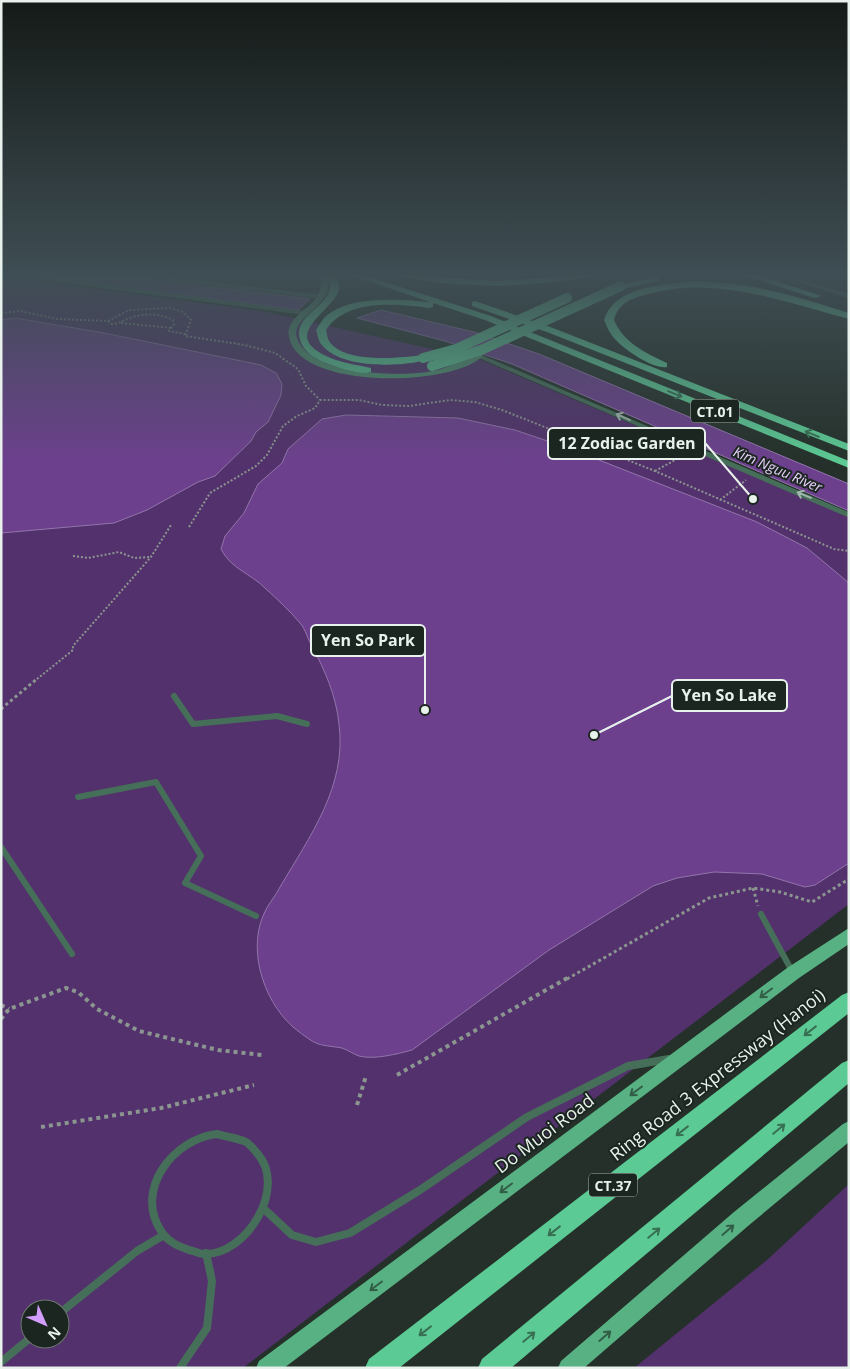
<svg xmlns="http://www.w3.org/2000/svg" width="850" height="1369" font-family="'Open Sans',sans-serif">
  <rect width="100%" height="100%" fill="#243029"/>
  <g fill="#53316c" fill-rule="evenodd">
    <path d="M1,276L267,312L481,360L849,516V904L243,1368H1ZM30,1309H60V1339H30Z"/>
    <polygon points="849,1184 849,1368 634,1368 767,1260"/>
  </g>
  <g fill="#6d408e" stroke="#9275aa">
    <polygon points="17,274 104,274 310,299 298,310"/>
    <polygon points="381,310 474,332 539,354 849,484 849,511 512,364 445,341 357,318"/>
    <polygon points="15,318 104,333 261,365 276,373 282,384 281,395 268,422 256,432 251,441 215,476 198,482 147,510 114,523 1,533 1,320"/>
    <path d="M346,415L458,418L515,430L571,449L757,522L807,548L849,583V863L815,885L805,887L762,874L714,872L677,878L653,886L549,950L412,1050C397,1054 374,1060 359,1056C353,1054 348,1050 342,1048C317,1044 319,1047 298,1031C266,1007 247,954 263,916C267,905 275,897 280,887C310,836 347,786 339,724C336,695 325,671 312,646C307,638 306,630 300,623C290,611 277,599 265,588C250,573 231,569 221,549L225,536L244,513L258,484L282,463L288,449L322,419Z"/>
  </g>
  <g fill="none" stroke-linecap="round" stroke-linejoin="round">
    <g stroke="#8c9690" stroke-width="2" stroke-dasharray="2 2" stroke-linecap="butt">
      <polyline points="1,313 20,311 57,319 108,321 129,310 170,308 183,312 191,320 185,336 245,345 275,353 298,369 306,386 320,400"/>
      <path d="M108,321L111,324C119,324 123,320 130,318C144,313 160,313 173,320L174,324L169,331L185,334"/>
      <polyline points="121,323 172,328"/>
      <polyline points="655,471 686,454"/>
      <polyline points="720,500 746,480"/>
      <polyline points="189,527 210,493 256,466 267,455 283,426 297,416 315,408 320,400 359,400 382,405 409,406 450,400 475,402 502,410 655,471 834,549 849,551"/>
      <polyline points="73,556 88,558 119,552 134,558 151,557"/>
      <polyline points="37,679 73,650 73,646 151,557 171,525"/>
    </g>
    <g stroke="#8c9690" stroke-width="3" stroke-dasharray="3 3" stroke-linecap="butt">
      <polyline points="1,709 38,678"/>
      <polyline points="753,888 758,906"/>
      <polyline points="567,979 709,898 753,888 780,892 812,902 849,879"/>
    </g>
    <g stroke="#8c9690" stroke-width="4" stroke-dasharray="4 4" stroke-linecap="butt">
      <polyline points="1,1005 9,1009"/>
      <polyline points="1,1019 9,1009 66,988 78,992 97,1009 139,1031 218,1050 262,1055"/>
      <polyline points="397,1075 569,977"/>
      <polyline points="357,1105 366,1076"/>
      <polyline points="41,1127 161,1108 254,1085"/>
    </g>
    <g stroke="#466f59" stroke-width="4">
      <polyline points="13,274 305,313"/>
      <polyline points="134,274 322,297"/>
      <polyline points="479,356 698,450"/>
    </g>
    <polyline stroke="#466f59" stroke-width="5" points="695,449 849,515"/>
    <g stroke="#466f59" stroke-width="6">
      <polyline points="174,696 193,724 277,716 307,724"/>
      <polyline points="78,797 156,782 201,856 185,883 256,916"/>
      <polyline points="1,847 72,954"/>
      <polyline points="761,914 793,973"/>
    </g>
    <g stroke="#466f59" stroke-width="8">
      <path d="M217,1134C226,1137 238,1138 246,1142C250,1144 254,1150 257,1153C288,1187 247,1255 204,1254C199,1254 194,1251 189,1250C178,1246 168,1242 161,1231C134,1190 173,1139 217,1134Z"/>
      <polyline points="264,1209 292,1235 316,1242 350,1233 420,1190 527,1117 628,1066 669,1059"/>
      <polyline points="60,1313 137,1251 164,1235"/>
      <polyline points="1,1362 30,1338"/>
      <polyline points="180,1368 207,1328 212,1281 206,1253"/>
    </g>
    <polygon fill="#466f59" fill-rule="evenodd" points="773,274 782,274 849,294 849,298"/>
    <path fill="#519471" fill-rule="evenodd" d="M316,274H324L328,277C335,306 290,316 297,338C309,376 406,378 438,370C448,368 477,351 483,356C450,388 298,389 289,337C285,319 308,310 316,298C320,292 321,286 321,279Z"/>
    <g fill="#57b183" fill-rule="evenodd">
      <polygon points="849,928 849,944 799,978 284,1368 256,1368 259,1361 787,968"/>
      <polygon points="849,1121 849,1142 748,1226 584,1368 558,1368 561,1361 734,1212 843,1124"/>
    </g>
    <g fill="#5cca94" fill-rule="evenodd">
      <path d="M325,274H333C336,278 340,282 339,288C336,312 271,336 336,360C348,364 359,365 371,368V372C359,375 340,368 329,364C317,360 304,353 300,340C293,315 327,308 330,288C331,282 327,278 325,274Z"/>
      <path d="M348,274H360L491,316L849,461V468L485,320L433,303V307L430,308C397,304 347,298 326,330C327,333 327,338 329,341C344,364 400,358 423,355L427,356V360C399,367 341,369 322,345C318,341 318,335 316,330C319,326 321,321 325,317C348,295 401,299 430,302Z"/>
      <path d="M398,274L496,281L593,274L589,277C533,286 479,289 423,280C415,279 403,279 398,274Z"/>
      <polygon points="741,274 754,274 822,296 814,298"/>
      <polygon points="656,276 660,279 659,281 621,289 617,286"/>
      <path d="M686,282C741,279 796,296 849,313V319C783,302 717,275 648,294C632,298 618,303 614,320C624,343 644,352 667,363V367C653,370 618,346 611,334C608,330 606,324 604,320C614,288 657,285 686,282Z"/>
      <polygon points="475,301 553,328 849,444 849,451 547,332 472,306 472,302"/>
      <polygon points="849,992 849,1013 399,1368 365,1368 369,1359 842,995"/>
      <polygon points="849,1060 849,1083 511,1368 478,1368 482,1359 842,1063"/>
    </g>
    <g stroke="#5cca94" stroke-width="10">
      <polyline points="423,358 456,349 567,298"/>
      <polyline points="432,366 481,350 621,286"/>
    </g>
  </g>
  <defs><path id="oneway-shaft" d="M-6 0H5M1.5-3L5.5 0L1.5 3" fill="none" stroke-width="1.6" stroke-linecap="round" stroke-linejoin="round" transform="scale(1.25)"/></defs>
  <g stroke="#387054">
    <use href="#oneway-shaft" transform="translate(675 394) rotate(22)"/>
    <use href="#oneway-shaft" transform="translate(812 434) rotate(-158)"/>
    <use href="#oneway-shaft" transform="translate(810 1031) rotate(142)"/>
    <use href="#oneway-shaft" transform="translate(779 1129) rotate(-40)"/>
    <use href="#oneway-shaft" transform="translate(682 1131) rotate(142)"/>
    <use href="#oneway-shaft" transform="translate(554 1231) rotate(142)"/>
    <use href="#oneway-shaft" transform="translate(654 1233) rotate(-40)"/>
    <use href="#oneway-shaft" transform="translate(425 1331) rotate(142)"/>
    <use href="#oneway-shaft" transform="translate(529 1337) rotate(-40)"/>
  </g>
  <g stroke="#a0b6aa">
    <use href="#oneway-shaft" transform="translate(623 417) rotate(-156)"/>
    <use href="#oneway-shaft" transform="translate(804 495) rotate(-157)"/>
  </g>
  <g stroke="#325e47">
    <use href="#oneway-shaft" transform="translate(766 993) rotate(143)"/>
    <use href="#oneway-shaft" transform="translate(636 1091) rotate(143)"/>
    <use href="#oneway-shaft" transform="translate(506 1188) rotate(143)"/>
    <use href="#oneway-shaft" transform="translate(728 1230) rotate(-41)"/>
    <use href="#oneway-shaft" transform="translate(376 1286) rotate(143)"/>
    <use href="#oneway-shaft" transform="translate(605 1336) rotate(-41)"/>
  </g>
  <linearGradient id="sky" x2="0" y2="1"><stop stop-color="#141a17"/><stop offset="0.59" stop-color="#3f4e54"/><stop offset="1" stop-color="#3f4e54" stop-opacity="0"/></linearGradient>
  <rect width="850" height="465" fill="url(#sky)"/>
  <g text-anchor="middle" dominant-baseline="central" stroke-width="4" stroke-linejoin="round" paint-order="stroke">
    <g fill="#1a261f" stroke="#abb4ae" stroke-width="1">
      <rect x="691" y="399.5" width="48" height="23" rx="4"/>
      <rect x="589" y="1173.5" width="48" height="23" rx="4"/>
    </g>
    <g font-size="14" font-weight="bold" fill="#e9f1ec">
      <text x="715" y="411">CT.01</text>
      <text x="613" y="1185">CT.37</text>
    </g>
    <g font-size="14" font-style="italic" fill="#e8d1fc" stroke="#1a261f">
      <text transform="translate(778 469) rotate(23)">Kim Nguu River</text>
    </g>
    <g font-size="18" fill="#e9f1ec" stroke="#1a261f">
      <text transform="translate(717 1074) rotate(-38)">Ring Road 3 Expressway (Hanoi)</text>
      <text transform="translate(544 1133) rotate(-37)">Do Muoi Road</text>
    </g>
  </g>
  <path fill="none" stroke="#e9f1ec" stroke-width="2" d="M753 499L705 443M425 710L425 641M594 735L672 696"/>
  <g fill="#e9f1ec" stroke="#1a261f" stroke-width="2">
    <circle cx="753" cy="499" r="5"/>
    <circle cx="425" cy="710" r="5"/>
    <circle cx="594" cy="735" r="5"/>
  </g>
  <g fill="#1a261f" stroke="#e9f1ec" stroke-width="2">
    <rect x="548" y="428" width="157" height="31" rx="5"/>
    <rect x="311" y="625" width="114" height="31" rx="5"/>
    <rect x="672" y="680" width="115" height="31" rx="5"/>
  </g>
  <g font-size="16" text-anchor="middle" font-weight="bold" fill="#e9f1ec">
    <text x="627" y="449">12 Zodiac Garden</text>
    <text x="368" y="646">Yen So Park</text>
    <text x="729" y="701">Yen So Lake</text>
  </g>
  <rect width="850" height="1369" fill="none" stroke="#e9f1ec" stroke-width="5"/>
  <g transform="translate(45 1324) rotate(135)"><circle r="24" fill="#1a261f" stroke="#6d7771"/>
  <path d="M0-4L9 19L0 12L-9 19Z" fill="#d29dfd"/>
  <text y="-8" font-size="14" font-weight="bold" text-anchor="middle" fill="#e9f1ec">N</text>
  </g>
</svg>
